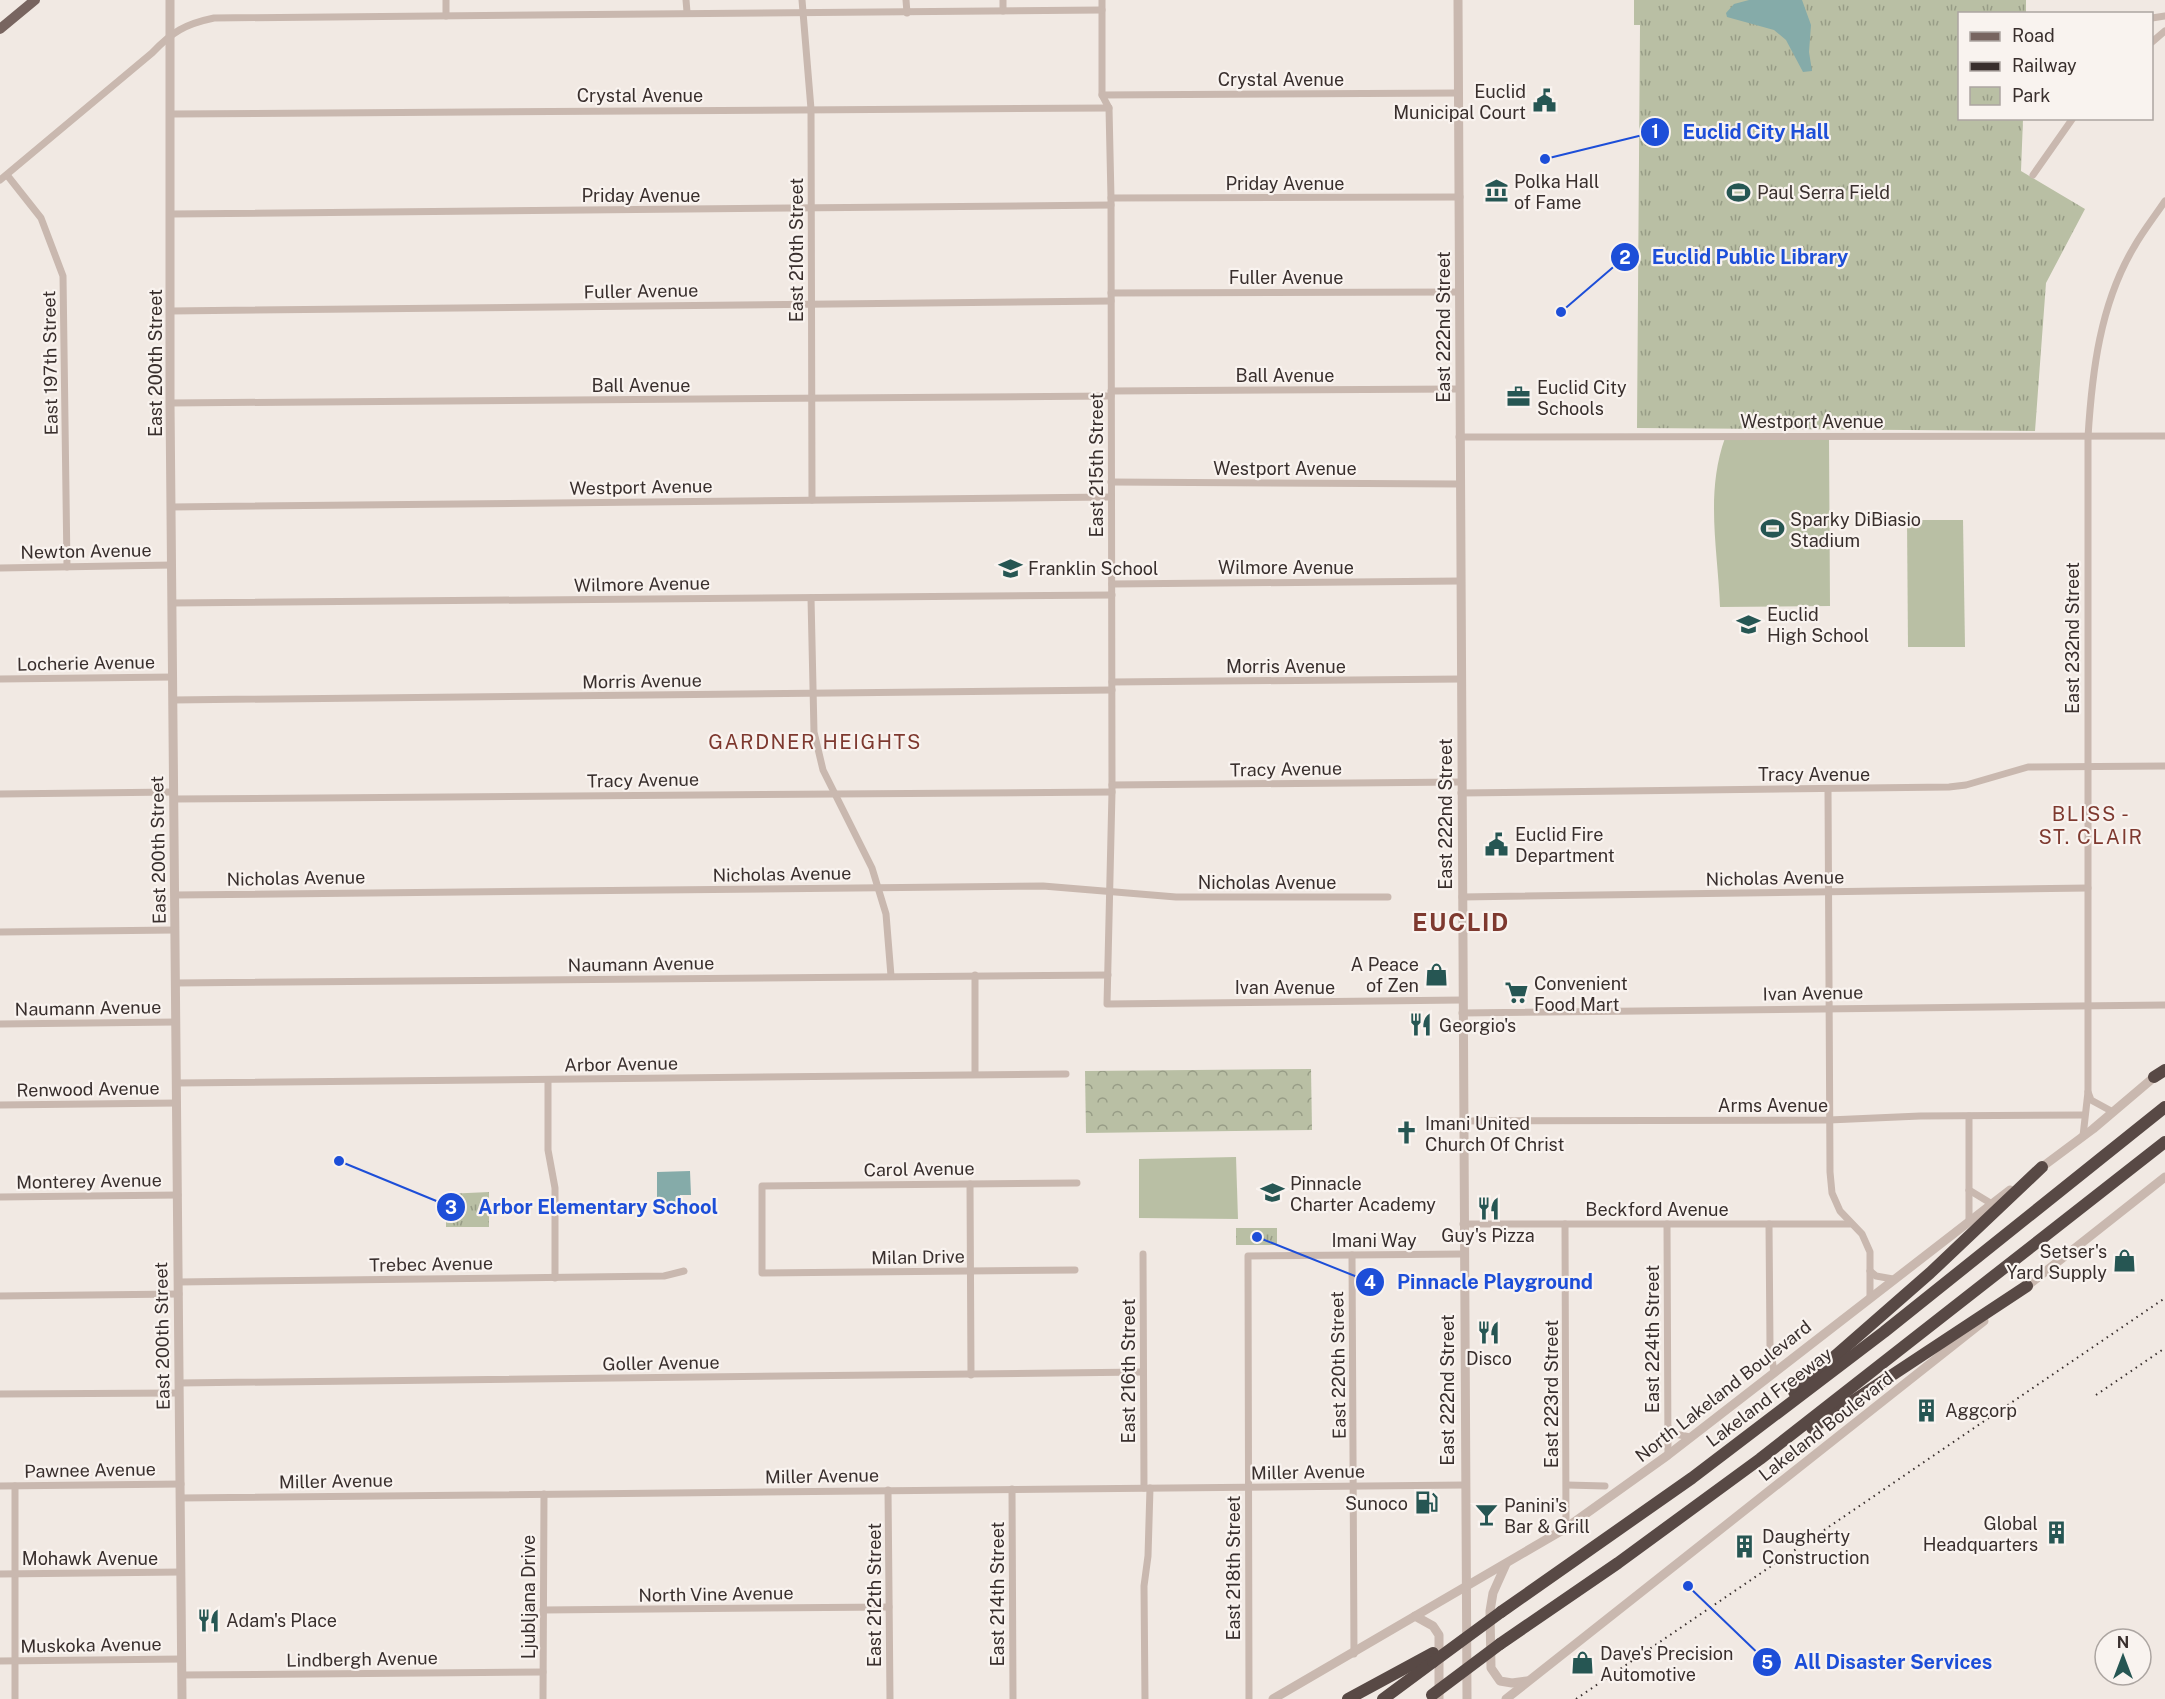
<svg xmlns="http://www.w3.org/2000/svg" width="2165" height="1699" font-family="'Public Sans',sans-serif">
  <defs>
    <pattern id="forest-crowns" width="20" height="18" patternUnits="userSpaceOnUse" patternTransform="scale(1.5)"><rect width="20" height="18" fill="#b9bfa4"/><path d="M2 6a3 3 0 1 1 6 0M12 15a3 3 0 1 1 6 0" fill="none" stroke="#979c86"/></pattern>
    <pattern id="park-tufts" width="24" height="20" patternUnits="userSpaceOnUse" patternTransform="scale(1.5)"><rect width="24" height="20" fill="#b9bfa4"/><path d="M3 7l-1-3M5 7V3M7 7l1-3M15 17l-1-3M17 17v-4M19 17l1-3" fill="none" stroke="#979c86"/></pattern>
  </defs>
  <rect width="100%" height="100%" fill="#f1e9e3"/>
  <g fill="#b9bfa4">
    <path d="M1725,438H1829L1830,606L1720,607C1718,550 1705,494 1725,438Z"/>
    <polygon points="1907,520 1963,520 1965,647 1908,647"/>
    <polygon points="1236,1157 1238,1219 1139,1218 1139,1159"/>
  </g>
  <polygon fill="url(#forest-crowns)" points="1311,1069 1312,1130 1086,1133 1085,1071"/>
  <g fill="url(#park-tufts)">
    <polygon points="1634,0 2026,0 2026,13 1960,14 1960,118 2023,119 2021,171 2085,209 2046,283 2035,431 1637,428 1640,25 1634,25"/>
    <polygon points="489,1192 489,1227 446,1227 446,1194"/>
    <rect x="1236" y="1228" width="41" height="17"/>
  </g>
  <g fill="#85aba9">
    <polygon points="1749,0 1802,0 1811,25 1809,52 1812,71 1803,72 1786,40 1774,30 1727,17 1726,13 1734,4"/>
    <polygon points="690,1171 691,1195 680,1195 680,1213 657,1213 657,1172"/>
  </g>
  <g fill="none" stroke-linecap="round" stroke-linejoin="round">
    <g stroke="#c9b8af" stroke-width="7">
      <polyline points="446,0 446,16"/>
      <polyline points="686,0 687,12"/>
      <polyline points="802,0 811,109 812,500"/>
      <polyline points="906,0 907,13"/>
      <polyline points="1003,0 1003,11"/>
      <polyline points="1102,0 1102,95 1109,108 1111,198 1112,792 1107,1004 1462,1000"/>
      <polyline points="2152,18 2165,16"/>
      <polyline points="2152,42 2165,31"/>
      <polyline points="1102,95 1459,93"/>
      <polyline points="172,114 1109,108"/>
      <polyline points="7,175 41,218 63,276 67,567"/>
      <polyline points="2033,175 2073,118"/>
      <path d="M0,180L152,53C172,32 185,24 214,18L1102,10"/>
      <polyline points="1111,198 1460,197"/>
      <polyline points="172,214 1111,205"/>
      <polyline points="1111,293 1460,292"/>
      <polyline points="171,311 1111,301"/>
      <polyline points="1111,391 1459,389"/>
      <polyline points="170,403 1111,396"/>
      <polyline points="1459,437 2165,436"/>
      <polyline points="1111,482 1459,484"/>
      <polyline points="171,507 1111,497"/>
      <polyline points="0,568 172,565"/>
      <polyline points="1112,584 1460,581"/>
      <polyline points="811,598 814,732 823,770 872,868 886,914 891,976"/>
      <polyline points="172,603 1112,595"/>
      <polyline points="0,679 173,677"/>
      <polyline points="1112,682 1461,679"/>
      <polyline points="173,700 1112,690"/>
      <polyline points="1112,785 1461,782"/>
      <polyline points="1828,789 1830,1172 1832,1193 1840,1211 1862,1234 1870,1252 1870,1297"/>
      <polyline points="1461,793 1949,787 1966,785 2028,767 2165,766"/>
      <polyline points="0,794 174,792"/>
      <polyline points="174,799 1112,792"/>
      <polyline points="175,895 1043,886 1176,897 1388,897"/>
      <polyline points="1462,897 2088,888"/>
      <polyline points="0,932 175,930"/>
      <polyline points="975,975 975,1074"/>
      <polyline points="176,983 1108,975"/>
      <polyline points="1462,1013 2165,1005"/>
      <polyline points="0,1024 176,1022"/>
      <polyline points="548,1080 548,1150 555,1188 555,1278"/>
      <polyline points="177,1083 1066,1074"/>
      <polyline points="2088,1092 2091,1100 2113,1112"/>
      <polyline points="0,1105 177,1103"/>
      <polyline points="1463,1121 1829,1120 1920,1116 2083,1115"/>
      <path d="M2083,1136L2088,1092V437C2092,372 2100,304 2134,247C2143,231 2155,216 2165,201"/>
      <polyline points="970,1184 971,1375"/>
      <polyline points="1969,1190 1992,1204"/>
      <polyline points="0,1197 178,1195"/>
      <polyline points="1969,1220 1969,1116"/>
      <polyline points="1463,1224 1850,1224"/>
      <polyline points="1565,1224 1566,1528"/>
      <polyline points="1667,1224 1668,1455"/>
      <polyline points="1769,1224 1770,1346 1774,1372"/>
      <polyline points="1143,1254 1144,1488"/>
      <polyline points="1352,1255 1354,1654"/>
      <polyline points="1075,1270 762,1273 762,1186 1077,1183"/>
      <polyline points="1870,1271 1876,1276 1893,1279"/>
      <polyline points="178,1282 664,1276 684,1271"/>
      <polyline points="0,1296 179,1294"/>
      <polyline points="179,1383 1143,1372"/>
      <polyline points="0,1394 179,1393"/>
      <polyline points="1668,1427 1675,1434 1690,1437"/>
      <polyline points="1567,1485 1605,1486"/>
      <polyline points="0,1486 181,1484"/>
      <polyline points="15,1486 15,1699"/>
      <polyline points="1012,1489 1013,1699"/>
      <polyline points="888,1490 890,1699"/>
      <polyline points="180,1498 1464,1485"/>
      <polyline points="0,1574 181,1572"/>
      <polyline points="543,1610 889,1607"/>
      <polyline points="0,1661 182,1659"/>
      <polyline points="182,1675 543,1672"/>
      <polyline points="543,1699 544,1494"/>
      <polyline points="1145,1699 1144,1586 1148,1556 1150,1488"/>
      <polyline points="1249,1699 1248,1256 1463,1254"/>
    </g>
    <g stroke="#c9b8af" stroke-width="9">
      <polyline points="170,0 170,403 182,1699"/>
      <polyline points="1458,0 1467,1699"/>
      <polyline points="2038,1170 2093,1129 2159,1073"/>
      <polyline points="2022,1290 2165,1177"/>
      <polyline points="1506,1564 1493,1593 1490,1611 1491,1668 1500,1681 1512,1683 1527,1681"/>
      <polyline points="1415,1616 1433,1626 1439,1635 1439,1699"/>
      <polyline points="1273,1699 1566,1528 1668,1455 2010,1190"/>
      <polyline points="1506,1699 1984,1321"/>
    </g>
    <polyline stroke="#786560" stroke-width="10" points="0,29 35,0"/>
    <g stroke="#584945" stroke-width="12">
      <polyline points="2154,1077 2165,1070"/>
      <polyline points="1794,1392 1930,1273 2042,1167"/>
      <polyline points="1812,1428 2027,1286"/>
      <polyline points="1501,1612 1692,1478 1884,1332 2165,1107"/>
      <polyline points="1500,1644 1618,1563 1760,1459 2165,1142"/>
      <polyline points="1348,1699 1433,1653"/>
      <polyline points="1383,1699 1433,1662"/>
    </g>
    <g stroke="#392f2d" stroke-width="2" stroke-dasharray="1.5 4.5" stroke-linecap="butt">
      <polyline points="2096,1395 2165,1348"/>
      <polyline points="1576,1699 2165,1298"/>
    </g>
    <g stroke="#584945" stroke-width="12">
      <polyline points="1433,1662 1501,1612"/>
      <polyline points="1432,1695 1500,1644"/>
    </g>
  </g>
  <defs>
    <symbol id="civic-bare" viewBox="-9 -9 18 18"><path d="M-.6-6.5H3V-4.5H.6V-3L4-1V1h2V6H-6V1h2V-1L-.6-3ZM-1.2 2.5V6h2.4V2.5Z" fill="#265653" stroke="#f9f3ef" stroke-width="2.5" paint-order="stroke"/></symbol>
    <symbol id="museum-bare" viewBox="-9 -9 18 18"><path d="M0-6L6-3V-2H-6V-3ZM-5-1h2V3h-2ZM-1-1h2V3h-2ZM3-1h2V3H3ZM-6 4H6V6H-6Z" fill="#265653" stroke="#f9f3ef" stroke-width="2.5" paint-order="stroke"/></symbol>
    <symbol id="stadium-bare" viewBox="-9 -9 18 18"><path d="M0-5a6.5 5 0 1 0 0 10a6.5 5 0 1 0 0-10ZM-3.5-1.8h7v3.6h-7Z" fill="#265653" stroke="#f9f3ef" stroke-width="2.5" paint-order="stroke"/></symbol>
    <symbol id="office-bare" viewBox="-9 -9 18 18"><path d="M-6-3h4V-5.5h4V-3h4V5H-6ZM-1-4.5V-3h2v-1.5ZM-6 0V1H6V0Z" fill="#265653" stroke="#f9f3ef" stroke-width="2.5" paint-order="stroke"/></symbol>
    <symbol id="school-bare" viewBox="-9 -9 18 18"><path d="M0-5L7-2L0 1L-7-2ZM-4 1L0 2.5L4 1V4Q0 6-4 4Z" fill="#265653" stroke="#f9f3ef" stroke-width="2.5" paint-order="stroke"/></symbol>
    <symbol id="shop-bare" viewBox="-9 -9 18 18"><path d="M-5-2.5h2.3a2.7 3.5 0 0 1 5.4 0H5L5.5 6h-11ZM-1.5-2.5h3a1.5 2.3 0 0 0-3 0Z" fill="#265653" stroke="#f9f3ef" stroke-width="2.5" paint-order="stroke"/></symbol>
    <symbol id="supermarket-bare" viewBox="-9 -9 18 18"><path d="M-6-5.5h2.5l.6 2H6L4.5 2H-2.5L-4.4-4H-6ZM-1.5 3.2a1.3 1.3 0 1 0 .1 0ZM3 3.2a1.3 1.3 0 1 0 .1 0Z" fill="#265653" stroke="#f9f3ef" stroke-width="2.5" paint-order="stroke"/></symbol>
    <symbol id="restaurant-bare" viewBox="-9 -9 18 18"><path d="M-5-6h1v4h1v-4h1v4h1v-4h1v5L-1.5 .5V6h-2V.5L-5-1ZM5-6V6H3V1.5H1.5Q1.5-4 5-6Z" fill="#265653" stroke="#f9f3ef" stroke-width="2.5" paint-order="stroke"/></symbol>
    <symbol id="church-bare" viewBox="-9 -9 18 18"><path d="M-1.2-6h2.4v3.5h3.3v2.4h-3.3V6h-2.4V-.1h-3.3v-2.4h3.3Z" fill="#265653" stroke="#f9f3ef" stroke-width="2.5" paint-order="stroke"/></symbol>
    <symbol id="building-bare" viewBox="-9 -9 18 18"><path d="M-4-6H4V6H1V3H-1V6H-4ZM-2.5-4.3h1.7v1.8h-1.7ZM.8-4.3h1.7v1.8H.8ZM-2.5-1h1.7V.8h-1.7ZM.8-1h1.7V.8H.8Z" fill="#265653" stroke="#f9f3ef" stroke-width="2.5" paint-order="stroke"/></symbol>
    <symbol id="fuel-bare" viewBox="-9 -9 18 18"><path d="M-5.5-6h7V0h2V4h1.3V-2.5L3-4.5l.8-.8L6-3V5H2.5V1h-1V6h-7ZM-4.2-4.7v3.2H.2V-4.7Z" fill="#265653" stroke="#f9f3ef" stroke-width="2.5" paint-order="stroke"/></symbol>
    <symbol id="bar-bare" viewBox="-9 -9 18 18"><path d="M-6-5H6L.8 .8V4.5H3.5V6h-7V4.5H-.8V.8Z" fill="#265653" stroke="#f9f3ef" stroke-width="2.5" paint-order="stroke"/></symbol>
  </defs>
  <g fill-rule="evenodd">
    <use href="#civic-bare" x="1528" y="84" width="33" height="33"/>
    <use href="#museum-bare" x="1480" y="174" width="33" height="33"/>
    <use href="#stadium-bare" x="1722" y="176" width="33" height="33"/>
    <use href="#office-bare" x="1502" y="380" width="33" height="33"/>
    <use href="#stadium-bare" x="1756" y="512" width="33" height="33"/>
    <use href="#school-bare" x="994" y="552" width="33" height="33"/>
    <use href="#school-bare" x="1732" y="608" width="33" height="33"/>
    <use href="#civic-bare" x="1480" y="828" width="33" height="33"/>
    <use href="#shop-bare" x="1420" y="958" width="33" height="33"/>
    <use href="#supermarket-bare" x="1500" y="976" width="33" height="33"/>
    <use href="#restaurant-bare" x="1404" y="1008" width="33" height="33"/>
    <use href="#church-bare" x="1390" y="1116" width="33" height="33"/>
    <use href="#school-bare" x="1256" y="1176" width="33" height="33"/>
    <use href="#restaurant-bare" x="1472" y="1192" width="33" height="33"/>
    <use href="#shop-bare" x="2108" y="1244" width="33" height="33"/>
    <use href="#restaurant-bare" x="1472" y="1316" width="33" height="33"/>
    <use href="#building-bare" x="1910" y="1394" width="33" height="33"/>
    <use href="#fuel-bare" x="1410" y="1486" width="33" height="33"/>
    <use href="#bar-bare" x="1470" y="1498" width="33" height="33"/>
    <use href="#building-bare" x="2040" y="1516" width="33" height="33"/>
    <use href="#building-bare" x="1728" y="1530" width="33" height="33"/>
    <use href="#restaurant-bare" x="192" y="1604" width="33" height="33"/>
    <use href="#shop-bare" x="1566" y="1646" width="33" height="33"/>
  </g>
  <g text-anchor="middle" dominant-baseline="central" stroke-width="4.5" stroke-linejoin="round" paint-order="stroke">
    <g font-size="18" fill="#392f2d" stroke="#f9f3ef">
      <text x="1281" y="79">Crystal Avenue</text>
      <text x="640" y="95">Crystal Avenue</text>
      <text x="1285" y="183">Priday Avenue</text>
      <text x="641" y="195">Priday Avenue</text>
      <text transform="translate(796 250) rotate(-90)">East 210th Street</text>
      <text x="1286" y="277">Fuller Avenue</text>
      <text transform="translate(641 291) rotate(-1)">Fuller Avenue</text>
      <text transform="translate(1443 327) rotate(-90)">East 222nd Street</text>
      <text transform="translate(50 363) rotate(-91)">East 197th Street</text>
      <text transform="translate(155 363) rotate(-90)">East 200th Street</text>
      <text x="1285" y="375">Ball Avenue</text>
      <text x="641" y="385">Ball Avenue</text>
      <text x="1812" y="421">Westport Avenue</text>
      <text transform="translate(1096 465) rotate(-90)">East 215th Street</text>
      <text x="1285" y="468">Westport Avenue</text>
      <text transform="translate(641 487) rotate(-1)">Westport Avenue</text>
      <text transform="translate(86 551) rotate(-1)">Newton Avenue</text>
      <text x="1286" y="567">Wilmore Avenue</text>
      <text transform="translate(642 584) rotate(-1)">Wilmore Avenue</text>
      <text transform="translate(2072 638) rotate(-90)">East 232nd Street</text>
      <text transform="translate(86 663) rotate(-1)">Locherie Avenue</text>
      <text x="1286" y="666">Morris Avenue</text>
      <text transform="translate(642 681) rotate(-1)">Morris Avenue</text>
      <text transform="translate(1286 769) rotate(-1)">Tracy Avenue</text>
      <text x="1814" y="774">Tracy Avenue</text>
      <text transform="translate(643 780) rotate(-1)">Tracy Avenue</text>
      <text transform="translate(1445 814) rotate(-90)">East 222nd Street</text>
      <text transform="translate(158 850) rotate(-91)">East 200th Street</text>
      <text transform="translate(782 874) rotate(-1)">Nicholas Avenue</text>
      <text transform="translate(296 878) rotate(-1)">Nicholas Avenue</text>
      <text transform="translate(1775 878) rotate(-1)">Nicholas Avenue</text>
      <text x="1267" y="882">Nicholas Avenue</text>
      <text transform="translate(641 964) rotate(-1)">Naumann Avenue</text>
      <text x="1285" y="987">Ivan Avenue</text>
      <text transform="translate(1813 993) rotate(-1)">Ivan Avenue</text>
      <text transform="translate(88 1008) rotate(-1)">Naumann Avenue</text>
      <text transform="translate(621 1064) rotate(-1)">Arbor Avenue</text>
      <text transform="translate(88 1089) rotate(-1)">Renwood Avenue</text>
      <text x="1773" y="1105">Arms Avenue</text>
      <text transform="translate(919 1169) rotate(-1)">Carol Avenue</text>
      <text transform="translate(89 1181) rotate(-1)">Monterey Avenue</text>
      <text x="1657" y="1209">Beckford Avenue</text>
      <text x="1374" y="1240">Imani Way</text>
      <text transform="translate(918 1257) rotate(-1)">Milan Drive</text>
      <text transform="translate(431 1264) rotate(-1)">Trebec Avenue</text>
      <text transform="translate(162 1336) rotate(-91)">East 200th Street</text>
      <text transform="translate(1652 1339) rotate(-90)">East 224th Street</text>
      <text transform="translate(661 1363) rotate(-1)">Goller Avenue</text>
      <text transform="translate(1338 1365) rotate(-91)">East 220th Street</text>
      <text transform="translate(1128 1371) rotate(-90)">East 216th Street</text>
      <text transform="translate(1447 1390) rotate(-90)">East 222nd Street</text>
      <text transform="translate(1723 1391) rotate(-38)">North Lakeland Boulevard</text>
      <text transform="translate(1551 1394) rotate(-90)">East 223rd Street</text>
      <text transform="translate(1769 1397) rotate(-37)">Lakeland Freeway</text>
      <text transform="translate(1826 1426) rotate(-38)">Lakeland Boulevard</text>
      <text transform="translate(90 1470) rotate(-1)">Pawnee Avenue</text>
      <text transform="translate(1308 1472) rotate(-1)">Miller Avenue</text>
      <text transform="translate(822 1476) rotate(-1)">Miller Avenue</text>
      <text transform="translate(336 1481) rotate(-1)">Miller Avenue</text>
      <text x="90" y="1558">Mohawk Avenue</text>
      <text transform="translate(1233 1568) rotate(-90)">East 218th Street</text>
      <text transform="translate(716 1594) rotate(-1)">North Vine Avenue</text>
      <text transform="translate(997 1594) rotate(-90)">East 214th Street</text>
      <text transform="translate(874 1595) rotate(-90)">East 212th Street</text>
      <text transform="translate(528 1597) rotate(-90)">Ljubljana Drive</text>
      <text transform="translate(91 1645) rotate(-1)">Muskoka Avenue</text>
      <text transform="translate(362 1659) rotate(-1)">Lindbergh Avenue</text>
    </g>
    <g font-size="18" fill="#392f2d" stroke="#f9f3ef" text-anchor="start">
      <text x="1526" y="91" text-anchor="end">Euclid<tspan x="1526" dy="21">Municipal Court</tspan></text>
      <text x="1514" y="181">Polka Hall<tspan x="1514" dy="21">of Fame</tspan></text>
      <text x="1757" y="192">Paul Serra Field</text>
      <text x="1537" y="387">Euclid City<tspan x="1537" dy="21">Schools</tspan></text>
      <text x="1790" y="519">Sparky DiBiasio<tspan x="1790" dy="21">Stadium</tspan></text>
      <text x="1028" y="568">Franklin School</text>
      <text x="1767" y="614">Euclid<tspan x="1767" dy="21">High School</tspan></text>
      <text x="1515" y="834">Euclid Fire<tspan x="1515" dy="21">Department</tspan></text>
      <text x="1419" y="964" text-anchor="end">A Peace<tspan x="1419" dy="21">of Zen</tspan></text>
      <text x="1534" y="983">Convenient<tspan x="1534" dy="21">Food Mart</tspan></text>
      <text x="1439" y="1025">Georgio's</text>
      <text x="1425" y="1123">Imani United<tspan x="1425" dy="21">Church Of Christ</tspan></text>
      <text x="1290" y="1183">Pinnacle<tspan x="1290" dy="21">Charter Academy</tspan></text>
      <text x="1488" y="1235" text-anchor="middle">Guy's Pizza</text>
      <text x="2107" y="1251" text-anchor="end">Setser's<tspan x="2107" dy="21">Yard Supply</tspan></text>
      <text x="1489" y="1358" text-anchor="middle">Disco</text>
      <text x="1945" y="1410">Aggcorp</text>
      <text x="1408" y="1503" text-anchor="end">Sunoco</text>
      <text x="1504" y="1505">Panini's<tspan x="1504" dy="21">Bar &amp; Grill</tspan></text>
      <text x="2038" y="1523" text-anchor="end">Global<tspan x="2038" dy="21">Headquarters</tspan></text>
      <text x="1762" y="1536">Daugherty<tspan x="1762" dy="21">Construction</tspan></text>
      <text x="226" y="1620">Adam's Place</text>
      <text x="1600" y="1653">Dave's Precision<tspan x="1600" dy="21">Automotive</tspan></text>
    </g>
    <g font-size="20" letter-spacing="1.5" fill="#7e392f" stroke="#f9f3ef">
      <text x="815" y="742">GARDNER HEIGHTS</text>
      <text x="2091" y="814">BLISS -<tspan x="2091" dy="23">ST. CLAIR</tspan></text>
    </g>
    <g font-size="24" font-weight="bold" letter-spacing="1.5" fill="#7e392f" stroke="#f9f3ef">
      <text x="1461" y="922">EUCLID</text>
    </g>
  </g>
  <path fill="none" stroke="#1d4ed8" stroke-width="2" d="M1545 159L1655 132M1561 312L1625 257M339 1161L451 1207M1257 1237L1370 1282M1688 1586L1767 1662"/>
  <g fill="#1d4ed8" stroke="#f9f3ef" stroke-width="2">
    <circle cx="1545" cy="159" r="6"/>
    <circle cx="1561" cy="312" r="6"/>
    <circle cx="339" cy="1161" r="6"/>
    <circle cx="1257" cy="1237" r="6"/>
    <circle cx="1688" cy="1586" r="6"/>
    <circle cx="1655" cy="132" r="15"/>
    <circle cx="1625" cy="257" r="15"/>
    <circle cx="451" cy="1207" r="15"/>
    <circle cx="1370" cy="1282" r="15"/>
    <circle cx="1767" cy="1662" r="15"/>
  </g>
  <g font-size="18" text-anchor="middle" font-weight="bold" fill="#fff">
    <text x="1655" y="138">1</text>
    <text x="1625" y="264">2</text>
    <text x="451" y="1214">3</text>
    <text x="1370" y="1289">4</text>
    <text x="1767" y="1669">5</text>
  </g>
  <g font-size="20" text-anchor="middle" font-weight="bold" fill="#1d4ed8" stroke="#f9f3ef" stroke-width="4.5" stroke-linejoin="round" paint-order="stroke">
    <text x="1756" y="139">Euclid City Hall</text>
    <text x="1750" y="264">Euclid Public Library</text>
    <text x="598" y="1214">Arbor Elementary School</text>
    <text x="1495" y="1289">Pinnacle Playground</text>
    <text x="1893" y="1669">All Disaster Services</text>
  </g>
  <rect x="1958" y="12" width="195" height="108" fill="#f9f3ef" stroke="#aca5a1" stroke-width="1.5"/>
  <rect x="1970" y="32" width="30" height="9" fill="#786560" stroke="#aca5a1" stroke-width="1.5"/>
  <text x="2012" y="42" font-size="18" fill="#392f2d">Road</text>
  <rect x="1970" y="62" width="30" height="9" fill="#392f2d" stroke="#aca5a1" stroke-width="1.5"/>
  <text x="2012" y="72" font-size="18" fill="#392f2d">Railway</text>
  <rect x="1970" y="87" width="30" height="18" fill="url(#park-tufts)" stroke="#aca5a1" stroke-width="1.5"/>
  <text x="2012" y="102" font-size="18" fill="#392f2d">Park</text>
  <g transform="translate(2123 1657)"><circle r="28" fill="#f9f3ef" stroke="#aca5a1" stroke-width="1.5"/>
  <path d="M0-4.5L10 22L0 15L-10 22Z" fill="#265653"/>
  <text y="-9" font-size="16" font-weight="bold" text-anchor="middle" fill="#392f2d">N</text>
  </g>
</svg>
